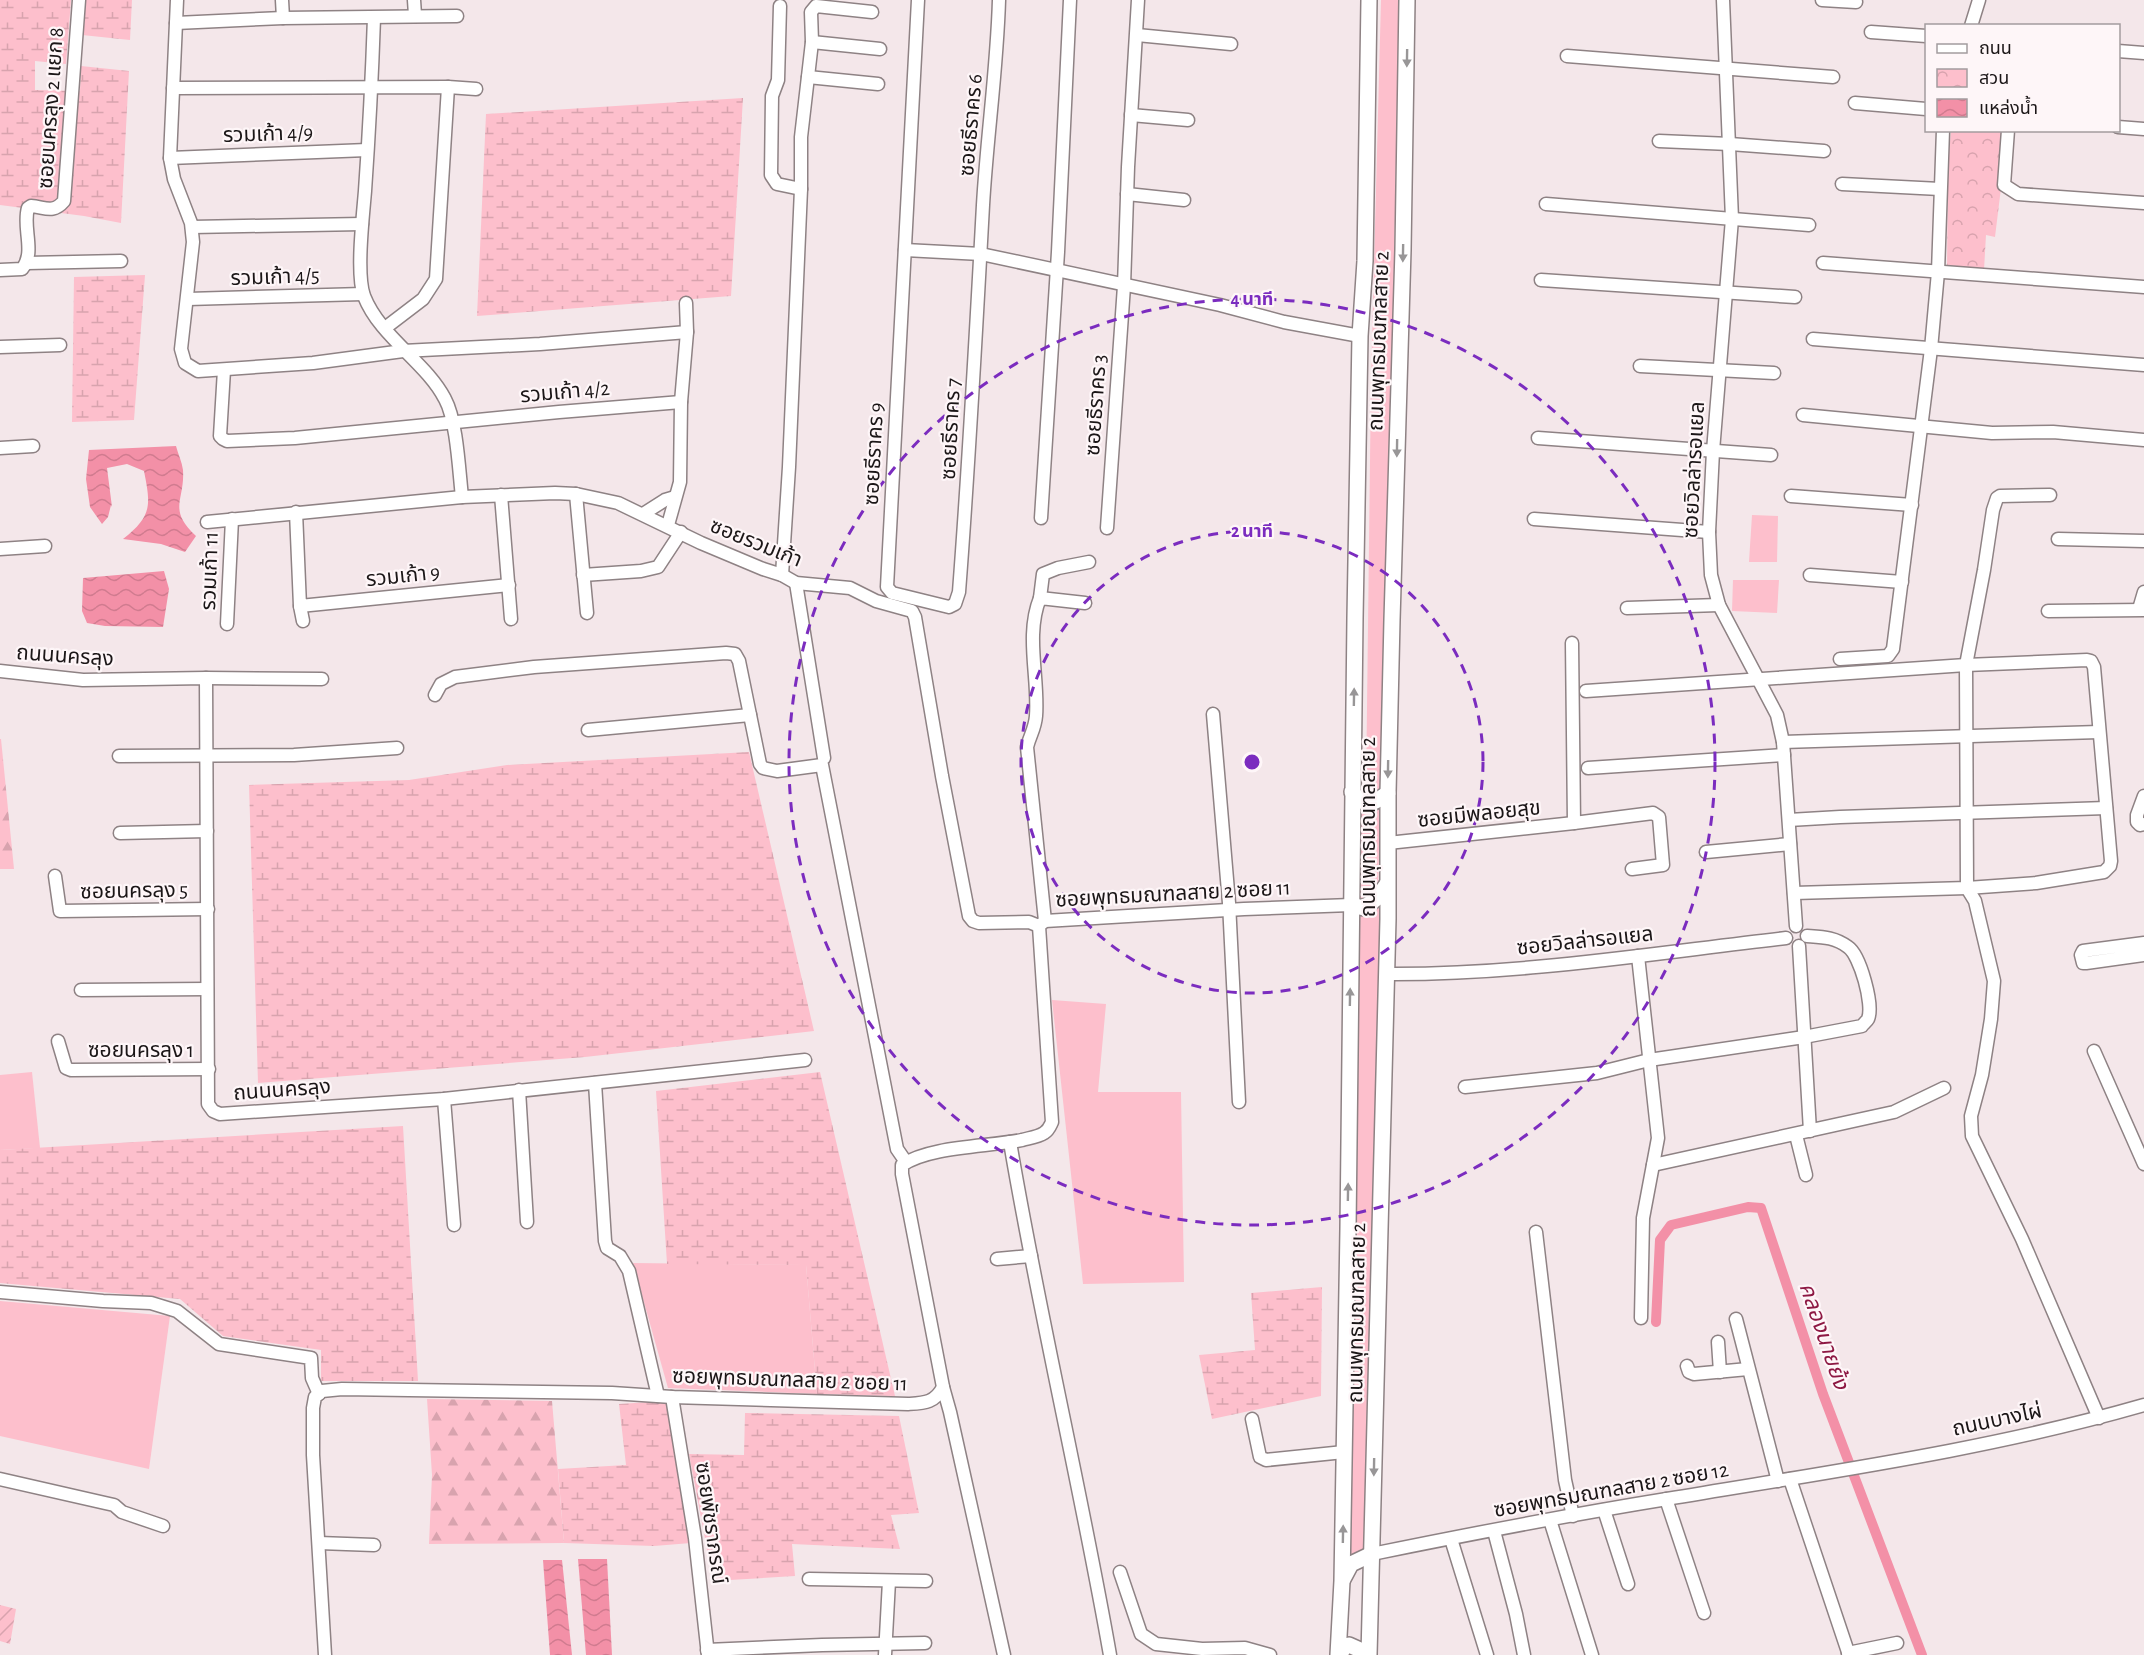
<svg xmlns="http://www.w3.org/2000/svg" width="2144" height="1655" font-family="'Alegreya Sans','Noto Sans Thai',sans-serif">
  <defs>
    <pattern id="forest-firs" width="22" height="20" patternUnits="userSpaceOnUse" patternTransform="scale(1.5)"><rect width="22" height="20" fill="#fdbfcc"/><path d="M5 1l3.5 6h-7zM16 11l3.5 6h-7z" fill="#d8a3ae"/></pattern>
    <pattern id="wetland-marsh" width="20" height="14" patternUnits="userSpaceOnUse" patternTransform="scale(1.5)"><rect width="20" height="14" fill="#fdbfcc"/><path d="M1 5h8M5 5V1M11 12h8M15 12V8" fill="none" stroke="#d8a3ae"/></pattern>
    <pattern id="park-crowns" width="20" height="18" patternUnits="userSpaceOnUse" patternTransform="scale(1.5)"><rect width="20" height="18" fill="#fdbfcc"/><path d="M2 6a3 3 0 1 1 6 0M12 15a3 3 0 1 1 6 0" fill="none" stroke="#d8a3ae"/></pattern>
    <pattern id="garden-furrows" width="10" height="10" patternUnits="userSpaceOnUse" patternTransform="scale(1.5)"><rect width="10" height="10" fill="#fdbfcc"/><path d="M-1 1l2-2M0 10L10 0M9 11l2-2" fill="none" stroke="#d8a3ae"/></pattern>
    <pattern id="water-waves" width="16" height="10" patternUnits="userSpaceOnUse" patternTransform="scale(1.5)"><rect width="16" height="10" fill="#f390a7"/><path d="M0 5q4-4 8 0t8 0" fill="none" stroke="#d07b8f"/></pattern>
  </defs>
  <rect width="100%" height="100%" fill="#f4e7ea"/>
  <g fill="#fdbfcc">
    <polygon points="1381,0 1399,0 1391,425 1380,788 1378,796 1368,799 1366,790 1371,380"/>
    <polygon points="1752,515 1778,516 1777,562 1749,562"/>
    <polygon points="1733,580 1779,580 1777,613 1732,611"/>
    <polygon points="1380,809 1378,890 1363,901 1358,893 1360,812 1371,812"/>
    <polygon points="1377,905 1381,905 1366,1549 1356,1555 1347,1557 1359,917"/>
    <polygon points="1052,1000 1106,1004 1098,1092 1181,1092 1184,1282 1083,1284"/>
    <polygon points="32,1072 40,1148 0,1150 0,1075"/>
    <polygon points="633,1263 806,1265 817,1394 668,1388"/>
    <polygon points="0,1301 170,1316 149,1469 0,1436"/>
  </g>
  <g fill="url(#forest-firs)">
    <polygon points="0,739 1,739 14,869 0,869"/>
    <polygon points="427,1399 552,1401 564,1543 429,1544 432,1475"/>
  </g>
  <g fill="url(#wetland-marsh)">
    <polygon points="0,0 71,0 66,64 35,61 35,90 80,91 81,66 129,71 121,223 84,216 0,205"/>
    <polygon points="86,0 132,0 130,40 82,35"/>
    <polygon points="743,98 731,296 477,316 486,114"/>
    <polygon points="145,275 134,420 72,422 74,277"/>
    <polygon points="749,752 814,1031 585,1057 258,1083 249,785 409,780 507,765"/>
    <polygon points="820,1072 895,1396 817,1394 806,1265 667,1264 656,1091"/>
    <polygon points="403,1126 418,1381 321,1381 321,1350 223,1336 180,1299 0,1283 0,1150"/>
    <polygon points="1322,1287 1321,1396 1212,1419 1199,1355 1255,1350 1251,1293"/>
    <polygon points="666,1401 691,1543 654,1546 564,1543 558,1469 626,1465 619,1404"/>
    <polygon points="745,1413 899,1416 919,1513 891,1515 900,1549 792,1544 795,1576 713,1581 689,1454 744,1455"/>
  </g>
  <polygon fill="url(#park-crowns)" points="1951,131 2008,131 1995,237 1986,235 1984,270 1947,268 1948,163"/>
  <polygon fill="url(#garden-furrows)" points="0,1605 16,1609 10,1644 0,1641"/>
  <g fill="url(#water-waves)">
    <path d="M176,446C178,454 182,462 183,470C185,501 167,509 196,536L185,552L161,544L123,539C152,516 151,506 144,471L127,464L107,468L112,507L111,505L108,517L102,524L90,507L86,479L89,450Z"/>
    <polygon points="164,571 169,589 163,627 105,626 87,623 82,611 83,578"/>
    <polygon points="578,1559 607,1559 612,1655 586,1655"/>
    <polygon points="543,1560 562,1560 572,1655 550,1655"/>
  </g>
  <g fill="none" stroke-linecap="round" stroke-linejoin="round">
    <polyline stroke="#f390a7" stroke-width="10" points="1656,1322 1660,1240 1671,1225 1748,1207 1761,1208 1823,1394 1922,1655"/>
    <defs>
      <g id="minor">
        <polyline points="177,0 170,158 174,179 191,223 193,242 181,349 185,363 198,371 313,363 403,351 540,344 687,332"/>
        <polyline points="282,0 283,18"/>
        <polyline points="414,0 415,15"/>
        <path d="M918,0L887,587L892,593L949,607L955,604L959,592C969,463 976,334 983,205C987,136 997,69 999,0"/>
        <polyline points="1723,0 1732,219 1713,451 1709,532 1711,575 1719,605 1777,715 1783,742 1796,926"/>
        <polyline points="1822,0 1856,2"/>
        <polyline points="780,6 778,80 772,96 771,175 777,184 801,189"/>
        <path d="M374,18C372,76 369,134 365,191C363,216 356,274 364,296C380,337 426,362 445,399C457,421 459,471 462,497"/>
        <polyline points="176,23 283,18 457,16"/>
        <polyline points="1971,26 1979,0"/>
        <polyline points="1871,32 1926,36"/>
        <polyline points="1137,35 1231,44"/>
        <polyline points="812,42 880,49"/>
        <polyline points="2118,51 2144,53"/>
        <polyline points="1567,56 1833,77"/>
        <polyline points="808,77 878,84"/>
        <polyline points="173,88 448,87 476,89"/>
        <polyline points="1855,103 1926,109"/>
        <polyline points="1131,115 1188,120"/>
        <polyline points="2118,127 2144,129"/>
        <polyline points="2008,130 2004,185 2018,194 2144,203"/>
        <polyline points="1659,141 1730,144 1824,151"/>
        <polyline points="170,158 367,150"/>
        <polyline points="1842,184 1940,189"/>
        <polyline points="1127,194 1184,200"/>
        <polyline points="1546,204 1809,225"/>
        <polyline points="192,227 362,224"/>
        <polyline points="905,250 981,254 1220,305 1284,322 1360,336"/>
        <polyline points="27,263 121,261"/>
        <polyline points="1823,263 2144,287"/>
        <path d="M0,270L22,269C36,252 22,228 28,208L31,206C45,207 53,214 64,201L79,0"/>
        <polyline points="1541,280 1795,297"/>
        <polyline points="188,299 363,294"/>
        <polyline points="385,328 423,299 436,279 448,87"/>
        <polyline points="1813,339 2144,365"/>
        <polyline points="0,347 60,345"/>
        <polyline points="1640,366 1774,373"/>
        <polyline points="224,370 220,436 223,439 227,441 295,438 559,412 681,402"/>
        <polyline points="1803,415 1992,433 2053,432 2144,440"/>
        <polyline points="1538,438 1771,455"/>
        <polyline points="0,448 33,446"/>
        <polyline points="576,494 587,613"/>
        <polyline points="501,495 511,619"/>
        <polyline points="2050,495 2000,496 1997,498 1993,510 1984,570 1966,665 1967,888 1975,901 1994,981 1991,1019 1982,1075 1971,1116 1972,1136 2022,1239 2099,1418"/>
        <polyline points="1791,496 1912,505"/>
        <polyline points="296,512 300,606 509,585"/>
        <polyline points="643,514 665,500 675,497"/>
        <polyline points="1041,518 1058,252 1070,0"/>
        <polyline points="1534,519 1709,532"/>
        <polyline points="207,522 462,497 555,493 576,494 618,503 701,543 763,569 782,575 796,583 850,588 876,601 912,611 915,617 942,776 969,916 973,921 979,923 1029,922 1039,926"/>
        <polyline points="668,525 680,482 681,402 687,332 686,303"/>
        <polyline points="1107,528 1124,286 1128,167 1138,0"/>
        <polyline points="2058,539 2144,541"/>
        <polyline points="0,549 45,546"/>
        <polyline points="583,575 641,571 658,567 681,532"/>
        <polyline points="782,575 789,467 801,189 801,137 812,42 811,12 816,6 872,12"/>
        <polyline points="1810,575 1902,582"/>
        <polyline points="796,583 824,758"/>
        <polyline points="1040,598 1043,574 1058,568 1089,562"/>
        <polyline points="300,606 303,621"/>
        <polyline points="1627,608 1719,605"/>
        <polyline points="2139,609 2144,592"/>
        <polyline points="2048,611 2144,610"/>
        <polyline points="227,624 232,519"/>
        <polyline points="1572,643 1574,823"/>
        <polyline points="1840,659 1888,656 1893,649 1931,349 1938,272 1943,130"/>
        <polyline points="0,671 83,680 206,678 208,1104 213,1111 220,1114 444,1099 805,1060"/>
        <polyline points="206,678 322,679"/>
        <polyline points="1586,691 1966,665 2087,660 2091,661 2094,667 2111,861 2110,866 2104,872 2036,883 1967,888 1794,893"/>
        <polyline points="435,695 441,684 455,677 534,667 726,653 735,654 739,661 760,764 763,768 777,771 822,765 897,1149 906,1162"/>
        <polyline points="1213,714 1229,903 1239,1102"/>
        <polyline points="588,730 750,715"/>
        <polyline points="1783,742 2099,732"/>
        <polyline points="119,756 294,755 397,748"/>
        <polyline points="1588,768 1784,755"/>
        <polyline points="2144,796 2137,815 2137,822 2140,825 2144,824"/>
        <polyline points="1789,820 1840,817 2106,808"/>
        <polyline points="120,833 207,831"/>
        <polyline points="1388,843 1574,823 1653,813 1659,817 1663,865 1632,869"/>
        <polyline points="1706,852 1790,844"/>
        <polyline points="55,876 60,911 208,909"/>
        <path d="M1045,921L1027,747C1030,735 1035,729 1036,716C1039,678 1025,635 1040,598L1085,603"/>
        <polyline points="2144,943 2083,951 2081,955 2083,963 2086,963 2144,955"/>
        <polyline points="1799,946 1810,1131"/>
        <polyline points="1638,956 1658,1138 1643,1218 1641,1318"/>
        <path d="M1386,974C1520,975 1654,953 1786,938"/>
        <polyline points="81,990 207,989"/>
        <polyline points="58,1041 66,1068 71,1070 209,1069"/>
        <polyline points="2094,1051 2144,1164"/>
        <polyline points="595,1083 605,1241 607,1248 620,1256 629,1271 658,1396"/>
        <path d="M1465,1087L1597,1073L1649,1060L1804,1037L1862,1026C1863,1024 1867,1021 1868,1019C1874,1005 1860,955 1848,947C1835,937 1822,937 1807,936"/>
        <polyline points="519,1090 527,1222"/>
        <polyline points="444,1099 454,1225"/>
        <polyline points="1796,1135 1806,1175"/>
        <path d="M1010,1142C1039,1314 1080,1484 1110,1655"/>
        <polyline points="1653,1165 1894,1112 1944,1088"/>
        <polyline points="1536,1232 1565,1480 1573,1516"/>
        <polyline points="997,1259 1031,1256"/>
        <polyline points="0,1292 103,1301 151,1303 177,1311 219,1344 311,1358 312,1378 319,1394"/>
        <polyline points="1736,1319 1778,1481"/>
        <polyline points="1718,1342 1720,1372"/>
        <polyline points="1687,1366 1689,1372 1694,1374 1748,1369"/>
        <polyline points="943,1387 950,1412 1004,1655"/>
        <polyline points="672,1397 695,1538 708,1655"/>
        <polyline points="1252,1419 1260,1457 1266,1460 1344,1452"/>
        <polyline points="0,1479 105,1503 114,1505 122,1512 163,1526"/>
        <polyline points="1790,1479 1849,1655"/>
        <polyline points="1666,1499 1704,1613"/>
        <polyline points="1604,1510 1628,1584"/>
        <polyline points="1550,1520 1592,1655"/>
        <polyline points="1494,1531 1516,1614 1524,1655"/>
        <polyline points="1451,1539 1487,1655"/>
        <polyline points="319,1543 374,1545"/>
        <path d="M1372,1554C1470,1534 1568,1515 1667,1499C1827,1472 1988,1450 2144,1405"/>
        <polyline points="1120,1572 1141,1634 1156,1644 1202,1649 1245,1648 1270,1655"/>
        <polyline points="809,1579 926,1581"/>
        <polyline points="707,1650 822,1645 925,1643"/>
        <polyline points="1848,1653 1897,1643"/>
        <path d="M325,1655L313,1455V1408L315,1397L322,1391L342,1389L612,1393L672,1397L908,1404C924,1403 935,1403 943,1387L902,1174V1165C930,1146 987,1147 1022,1140C1029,1138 1038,1137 1044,1133C1049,1130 1050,1126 1052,1122L1039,926L1045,921L1244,909L1351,905"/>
        <polyline points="885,1655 889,1581"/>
      </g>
      <g id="major">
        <path d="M1352,792C1366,809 1371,805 1388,793"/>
        <polyline points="1351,905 1364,908 1377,898 1387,884"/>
        <polyline points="1343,1579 1351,1564 1372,1554"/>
        <polyline points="1338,1655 1342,1581 1348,1229 1355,618 1360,336 1365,261 1369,0"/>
        <polyline points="1340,1655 1344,1647 1349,1645 1358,1649 1363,1655"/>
        <polyline points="1369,1655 1388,919 1388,793 1392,620 1403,250 1407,0"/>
      </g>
    </defs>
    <use href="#minor" stroke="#8e8284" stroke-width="15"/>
    <use href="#major" stroke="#8e8284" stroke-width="18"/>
    <use href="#minor" stroke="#fff" stroke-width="12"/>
    <use href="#major" stroke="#fff" stroke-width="15"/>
  </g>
  <defs><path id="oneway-solid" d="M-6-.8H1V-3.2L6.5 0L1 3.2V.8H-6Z" transform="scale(1.5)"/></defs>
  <g fill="#989697">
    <use href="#oneway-solid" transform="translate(1407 58) rotate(91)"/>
    <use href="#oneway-solid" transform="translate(1403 253) rotate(91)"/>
    <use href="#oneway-solid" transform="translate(1397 448) rotate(91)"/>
    <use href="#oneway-solid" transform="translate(1354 697) rotate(-89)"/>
    <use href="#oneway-solid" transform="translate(1388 769) rotate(91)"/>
    <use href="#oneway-solid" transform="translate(1350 997) rotate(-89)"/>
    <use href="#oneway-solid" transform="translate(1348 1192) rotate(-89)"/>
    <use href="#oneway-solid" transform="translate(1374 1467) rotate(91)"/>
    <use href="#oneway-solid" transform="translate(1343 1534) rotate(-89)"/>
  </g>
  <g fill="none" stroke="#7b2cbf" stroke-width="3" stroke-dasharray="10 8">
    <circle cx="1252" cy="762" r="231"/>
    <circle cx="1252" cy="762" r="463"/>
  </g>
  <g text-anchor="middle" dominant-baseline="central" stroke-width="4.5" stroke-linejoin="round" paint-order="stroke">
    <g font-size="21" fill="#1b1617" stroke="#fef6f8">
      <text transform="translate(51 108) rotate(-86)">ซอยนครลุง 2 แยก 8</text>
      <text transform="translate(971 125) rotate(-85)">ซอยธีราคร 6</text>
      <text transform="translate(268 134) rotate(-2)">รวมเก้า 4/9</text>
      <text transform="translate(275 277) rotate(-2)">รวมเก้า 4/5</text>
      <text transform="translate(1379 341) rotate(-88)">ถนนพุทธมณฑลสาย 2</text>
      <text transform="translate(565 392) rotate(-5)">รวมเก้า 4/2</text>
      <text transform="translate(1096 405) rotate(-86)">ซอยธีราคร 3</text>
      <text transform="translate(951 429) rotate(-87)">ซอยธีราคร 7</text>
      <text transform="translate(874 454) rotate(-87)">ซอยธีราคร 9</text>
      <text transform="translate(1694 470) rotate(-87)">ซอยวิลล่ารอแยล</text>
      <text transform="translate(756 543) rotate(22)">ซอยรวมเก้า</text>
      <text transform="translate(210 571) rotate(-88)">รวมเก้า 11</text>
      <text transform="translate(403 576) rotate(-6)">รวมเก้า 9</text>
      <text transform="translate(65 656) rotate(4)">ถนนนครลุง</text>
      <text transform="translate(1479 814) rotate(-6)">ซอยมีพลอยสุข</text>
      <text transform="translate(1368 827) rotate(-90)">ถนนพุทธมณฑลสาย 2</text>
      <text transform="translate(134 891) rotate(-1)">ซอยนครลุง 5</text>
      <text transform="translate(1173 894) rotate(-3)">ซอยพุทธมณฑลสาย 2 ซอย 11</text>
      <text transform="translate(1585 941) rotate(-6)">ซอยวิลล่ารอแยล</text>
      <text x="141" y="1050">ซอยนครลุง 1</text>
      <text transform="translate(282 1090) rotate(-4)">ถนนนครลุง</text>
      <text transform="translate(1357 1313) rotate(-89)">ถนนพุทธมณฑลสาย 2</text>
      <text transform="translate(790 1380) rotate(2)">ซอยพุทธมณฑลสาย 2 ซอย 11</text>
      <text transform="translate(1997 1420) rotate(-12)">ถนนบางไผ่</text>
      <text transform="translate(1611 1490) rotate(-10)">ซอยพุทธมณฑลสาย 2 ซอย 12</text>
      <text transform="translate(711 1523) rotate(82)">ซอยพัชราภรณ์</text>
    </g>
    <g font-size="22" font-style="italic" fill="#8d1843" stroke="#fef6f8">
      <text transform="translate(1824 1336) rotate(71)">คลองนายย้ง</text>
    </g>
  </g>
  <circle cx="1252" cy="762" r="9" fill="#7b2cbf" stroke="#fef6f8" stroke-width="3"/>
  <g font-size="18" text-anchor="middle" font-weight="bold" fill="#7b2cbf" stroke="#fef6f8" stroke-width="4.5" stroke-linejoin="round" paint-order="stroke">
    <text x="1252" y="305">4 นาที</text>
    <text x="1252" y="537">2 นาที</text>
  </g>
  <rect x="1925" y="24" width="195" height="108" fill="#fef6f8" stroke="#a39c9e" stroke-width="1.5"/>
  <rect x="1937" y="44" width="30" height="9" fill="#ffffff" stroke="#a39c9e" stroke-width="1.5"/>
  <text x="1979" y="54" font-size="18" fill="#1b1617">ถนน</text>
  <rect x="1937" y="69" width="30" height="18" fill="url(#park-crowns)" stroke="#a39c9e" stroke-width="1.5"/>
  <text x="1979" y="84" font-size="18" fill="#1b1617">สวน</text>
  <rect x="1937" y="99" width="30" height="18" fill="url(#water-waves)" stroke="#a39c9e" stroke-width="1.5"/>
  <text x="1979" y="114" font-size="18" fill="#1b1617">แหล่งน้ำ</text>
</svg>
